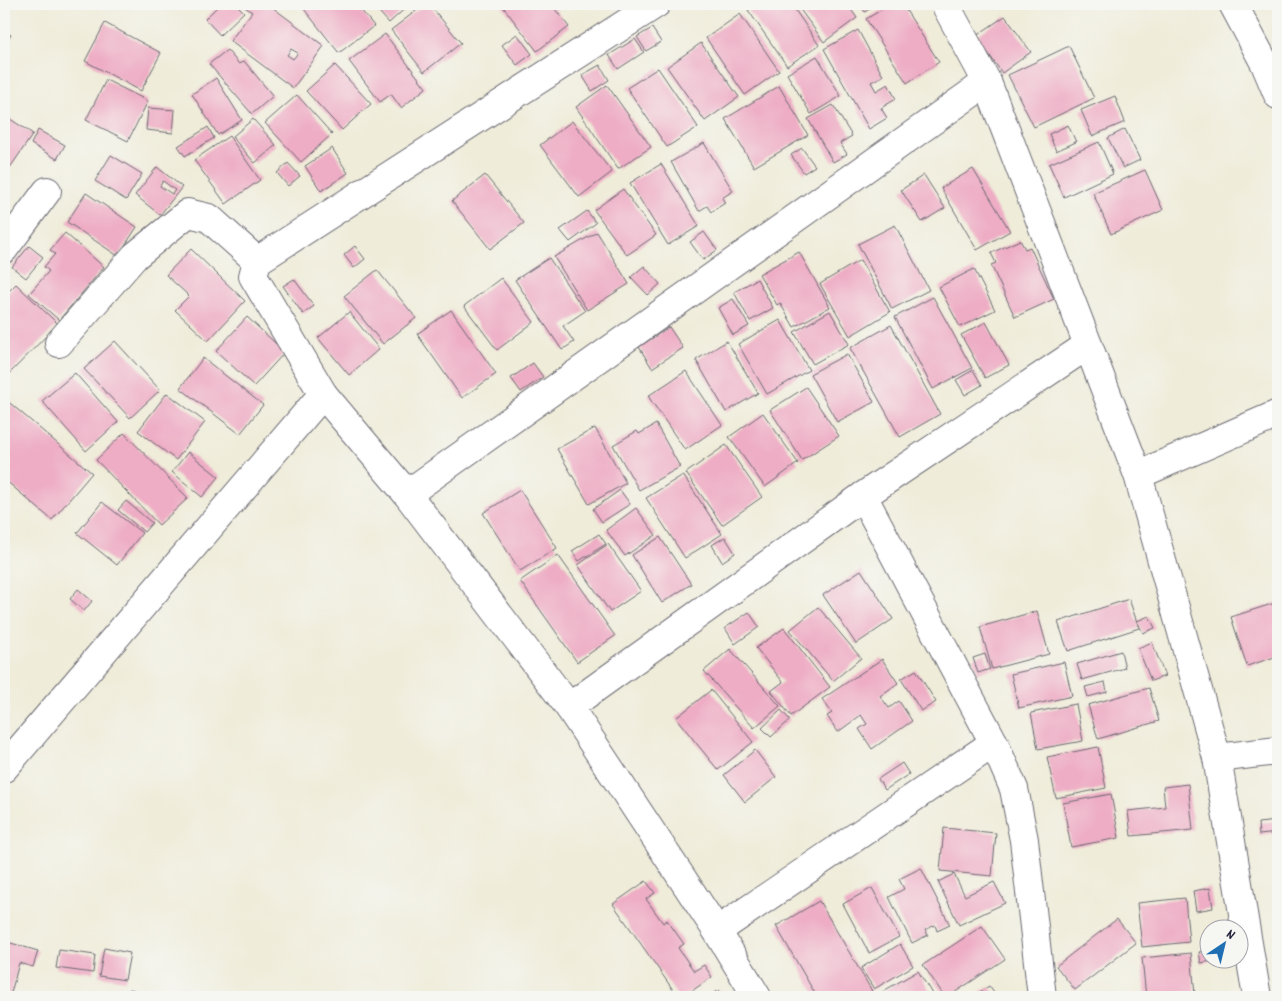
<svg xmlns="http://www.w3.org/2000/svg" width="1282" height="1001" font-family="Dekko,sans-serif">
  <rect width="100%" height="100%" fill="#f6f6f2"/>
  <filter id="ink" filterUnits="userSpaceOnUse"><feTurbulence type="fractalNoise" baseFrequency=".02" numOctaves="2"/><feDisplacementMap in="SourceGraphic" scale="10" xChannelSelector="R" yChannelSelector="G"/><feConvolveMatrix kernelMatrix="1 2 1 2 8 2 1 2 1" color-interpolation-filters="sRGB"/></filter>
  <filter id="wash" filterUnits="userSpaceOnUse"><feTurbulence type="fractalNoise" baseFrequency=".0096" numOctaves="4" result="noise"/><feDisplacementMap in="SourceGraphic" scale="20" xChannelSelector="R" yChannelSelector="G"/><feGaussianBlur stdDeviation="1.12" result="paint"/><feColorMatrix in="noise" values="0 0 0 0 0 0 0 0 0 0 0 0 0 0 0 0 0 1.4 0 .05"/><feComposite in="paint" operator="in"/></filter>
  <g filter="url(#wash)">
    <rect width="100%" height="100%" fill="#efecd9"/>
    <g id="blocks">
      <g fill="#eeadc5" fill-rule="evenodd">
        <polygon points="220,4 236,4 244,12 220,35 205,19"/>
        <path d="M244,4H268L324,46L293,88L230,41L252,12L242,5ZM291,49L298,53L293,59L287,55Z"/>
        <polygon points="300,4 356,4 374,26 339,53"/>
        <polygon points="372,4 410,4 389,23"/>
        <polygon points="425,4 429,4 461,43 424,72 391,30"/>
        <polygon points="501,4 551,4 569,27 537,51"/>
        <polygon points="757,4 791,4 819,45 787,66 748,10"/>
        <polygon points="796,4 847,4 857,18 824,42"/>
        <polygon points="859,4 876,4 865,12"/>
        <polygon points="891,4 902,4 939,62 907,83 866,19"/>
        <polygon points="740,14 779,71 745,95 706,38"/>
        <polygon points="1005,16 1031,52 1002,73 976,36"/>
        <polygon points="105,23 161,53 141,91 85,61"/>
        <polygon points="652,28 661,42 646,51 637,37"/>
        <polygon points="858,30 883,76 871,82 876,91 888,84 896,99 881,108 887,118 869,129 824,49"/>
        <polygon points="4,31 11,35 4,46"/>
        <polygon points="385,34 426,88 401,108 391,94 380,102 349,61"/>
        <polygon points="517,34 532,54 517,65 502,45"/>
        <polygon points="635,39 644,52 618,69 609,55"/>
        <polygon points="701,43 739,97 705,121 667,67"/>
        <polygon points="1069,46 1094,98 1034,127 1008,75"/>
        <polygon points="227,50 239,64 244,61 273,96 252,114 209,64"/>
        <polygon points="817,56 841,96 811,114 787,74"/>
        <polygon points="335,65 371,104 342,130 306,91"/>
        <polygon points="600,65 609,80 592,91 582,75"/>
        <polygon points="658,68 698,127 667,147 627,88"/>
        <polygon points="216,78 242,120 218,135 192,94"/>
        <polygon points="106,80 148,101 128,141 86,120"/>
        <polygon points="607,85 651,147 618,169 576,107"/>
        <polygon points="779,86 808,135 754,167 725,119"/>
        <polygon points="297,95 332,134 301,162 265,123"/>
        <polygon points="1115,96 1125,122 1092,136 1081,110"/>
        <polygon points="833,105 852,136 840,143 847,154 833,162 808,119"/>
        <polygon points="148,108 175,110 173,133 146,130"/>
        <polygon points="4,115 33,134 7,172 4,170"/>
        <polygon points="253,119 276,145 255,163 232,137"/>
        <polygon points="572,121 612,172 579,197 540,145"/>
        <polygon points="1068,125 1076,142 1056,151 1049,134"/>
        <polygon points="208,127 214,138 185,156 178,146"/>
        <polygon points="1125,129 1140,160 1123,168 1108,138"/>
        <polygon points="38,130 65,145 57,159 31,144"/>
        <polygon points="229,136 260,180 226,204 194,160"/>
        <polygon points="1099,142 1113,174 1064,197 1049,164"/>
        <polygon points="704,143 733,191 722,198 725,203 711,212 707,206 699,211 671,162"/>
        <polygon points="332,148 348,173 321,191 305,166"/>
        <polygon points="802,148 815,166 804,173 791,155"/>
        <polygon points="111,155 142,174 126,200 95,181"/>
        <polygon points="288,163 300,176 288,186 277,173"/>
        <polygon points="661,164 699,226 668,245 630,183"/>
        <path d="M157,167L182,187L160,215L135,195ZM163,181L175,190L172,194L160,186Z"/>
        <polygon points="973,169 1010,231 977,250 941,188"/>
        <polygon points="1145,170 1163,210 1111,234 1093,193"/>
        <polygon points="485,175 524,223 490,249 452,201"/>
        <polygon points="924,175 945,208 922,222 901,190"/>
        <polygon points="4,182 10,187 4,197"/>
        <polygon points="623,189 656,235 627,255 594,210"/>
        <polygon points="86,193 137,227 118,256 67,222"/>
        <polygon points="587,211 596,223 570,242 560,230"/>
        <polygon points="895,225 929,290 892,309 858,244"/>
        <polygon points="597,232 629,284 587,310 554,257"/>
        <polygon points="704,232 717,250 703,260 690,242"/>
        <polygon points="65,233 104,267 59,320 29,294 49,271 44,267 55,254 50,250"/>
        <polygon points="1020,240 1025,249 1030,247 1054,299 1015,317 991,265 996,263 991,253"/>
        <polygon points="29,246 43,257 26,278 12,267"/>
        <polygon points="355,246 365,259 354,268 344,255"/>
        <polygon points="191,249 245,301 208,341 175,310 189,296 166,275"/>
        <polygon points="799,252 830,307 794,327 780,303 777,305 759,274"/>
        <polygon points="549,258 585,311 563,326 574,342 562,350 515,280"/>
        <polygon points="860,260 890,312 850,336 820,284"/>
        <polygon points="644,266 660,284 648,295 631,277"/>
        <polygon points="974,269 995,310 960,327 939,287"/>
        <polygon points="377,270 416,318 383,344 344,296"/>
        <polygon points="501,278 534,322 497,350 464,306"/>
        <polygon points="294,279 314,306 303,314 283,286"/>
        <polygon points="757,279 773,308 750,321 734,292"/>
        <polygon points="16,284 58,324 6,377 4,375 4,296"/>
        <polygon points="933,297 972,368 933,389 895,317"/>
        <polygon points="733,299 749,326 733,335 718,308"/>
        <polygon points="451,310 496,374 462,398 417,334"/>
        <polygon points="830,311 849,344 813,364 794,332"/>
        <polygon points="349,312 379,349 349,375 318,338"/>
        <polygon points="247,317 285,352 254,386 216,351"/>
        <polygon points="780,320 809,370 767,394 738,344"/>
        <polygon points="986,322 1009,365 985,378 961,335"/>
        <polygon points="891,325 940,414 900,437 850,348"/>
        <polygon points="669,327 683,348 652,368 639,347"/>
        <polygon points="115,341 160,390 130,418 84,369"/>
        <polygon points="727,341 758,393 726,412 696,360"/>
        <polygon points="847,354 874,402 837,422 810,374"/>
        <polygon points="203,358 263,405 240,434 180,388"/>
        <polygon points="533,363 543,377 521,392 511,378"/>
        <polygon points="973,370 982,385 965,395 956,380"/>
        <polygon points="686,371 722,425 685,450 648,396"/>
        <polygon points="75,373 118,422 86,451 42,401"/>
        <polygon points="806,387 839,436 802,460 770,410"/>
        <polygon points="167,393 205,422 176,460 138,431"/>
        <polygon points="4,398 92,473 52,520 4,479"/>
        <polygon points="763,413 798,463 765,487 729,437"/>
        <polygon points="656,424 680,467 639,490 613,445 637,431 639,434"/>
        <polygon points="595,428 626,483 589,504 557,449"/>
        <polygon points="124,433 188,498 159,525 96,460"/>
        <polygon points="726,445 762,497 722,525 686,473"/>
        <polygon points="188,452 219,477 202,497 172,472"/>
        <polygon points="683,475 722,534 685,558 646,498"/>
        <polygon points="520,490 557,548 520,571 483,513"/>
        <polygon points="620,490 630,504 602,522 593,509"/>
        <polygon points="126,501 152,523 144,532 118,510"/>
        <polygon points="102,502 142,533 117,565 77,533"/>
        <polygon points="636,508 656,535 625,556 606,530"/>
        <polygon points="599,534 606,544 579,561 572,551"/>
        <polygon points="660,537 691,584 662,603 632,555"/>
        <polygon points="725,537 735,553 722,562 712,545"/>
        <polygon points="608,544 641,591 610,612 578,565"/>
        <polygon points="558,555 615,636 577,662 520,581"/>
        <polygon points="861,570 893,619 856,644 823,595"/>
        <polygon points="78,589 92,601 84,611 70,599"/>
        <polygon points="1129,599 1139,628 1068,651 1058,622"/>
        <polygon points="1278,602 1278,656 1247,666 1231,617"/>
        <polygon points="818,607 861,658 833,681 790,630"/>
        <polygon points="1037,611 1049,654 992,669 980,627"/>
        <polygon points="749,612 759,627 735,644 725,628"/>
        <polygon points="1149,616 1155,628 1143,633 1137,621"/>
        <polygon points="784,628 830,687 791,716 771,691 783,682 756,648"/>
        <polygon points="1152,642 1165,676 1151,681 1138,648"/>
        <polygon points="730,649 780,706 754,728 704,671"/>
        <polygon points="1121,651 1125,668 1082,680 1077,664"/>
        <polygon points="985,654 990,669 978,673 973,658"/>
        <polygon points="882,659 898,683 880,696 889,708 899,701 912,721 872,749 859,729 867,724 861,715 838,732 827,716 832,713 822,699"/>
        <polygon points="1064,662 1072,696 1019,708 1011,674"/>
        <polygon points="916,670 936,702 921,711 901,679"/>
        <polygon points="1105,682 1107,692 1088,697 1085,687"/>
        <polygon points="1149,688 1159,721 1098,739 1088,705"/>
        <polygon points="711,690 753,742 718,770 676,718"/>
        <polygon points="1076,704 1083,741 1038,749 1031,713"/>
        <polygon points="781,710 790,720 771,737 762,728"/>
        <polygon points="1098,747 1106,788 1056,798 1047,757"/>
        <polygon points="755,750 776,777 745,802 724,775"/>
        <polygon points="902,763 909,774 885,790 878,779"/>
        <polygon points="1188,784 1193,830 1131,836 1128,811 1165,807 1163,787"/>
        <polygon points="1111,794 1119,838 1071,847 1063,803"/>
        <polygon points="1278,821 1278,833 1259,835 1258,823"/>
        <polygon points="944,828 996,833 992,876 940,871"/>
        <polygon points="921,868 950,925 937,931 935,925 925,930 928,935 912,943 889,897 904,889 899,879"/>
        <polygon points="954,874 965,896 994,882 1005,903 959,925 938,882"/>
        <polygon points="646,881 655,893 646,899 663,923 667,920 684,944 678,948 694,971 704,965 712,977 683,997 678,997 613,904"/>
        <polygon points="872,888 899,937 869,953 843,904"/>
        <polygon points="1210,888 1213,908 1196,911 1193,891"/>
        <polygon points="1185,898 1189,942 1142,947 1137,903"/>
        <polygon points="819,901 872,991 861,997 817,997 776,926"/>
        <polygon points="1117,919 1136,943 1075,990 1056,966"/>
        <polygon points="982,926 1005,959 948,997 945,997 923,965"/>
        <polygon points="4,941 38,951 33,967 19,963 10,997 4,997"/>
        <polygon points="900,944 913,966 874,989 861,968"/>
        <polygon points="104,948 130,953 125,980 99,976"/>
        <polygon points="59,950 95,955 93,973 56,968"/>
        <polygon points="1210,950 1210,958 1221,958 1221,959 1201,963 1199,952"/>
        <polygon points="1191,953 1195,995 1173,997 1146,997 1142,958"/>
        <polygon points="918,971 934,997 873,997"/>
        <polygon points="989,986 997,997 972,997"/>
        <polygon points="130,989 145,993 144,997 128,997"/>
        <polygon points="718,990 724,997 708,997"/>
      </g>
    </g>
  </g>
  <g filter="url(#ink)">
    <use href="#blocks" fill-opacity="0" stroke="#6a6972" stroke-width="1"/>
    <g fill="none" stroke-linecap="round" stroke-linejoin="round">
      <defs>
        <g id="street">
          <polyline points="656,4 257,261 253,276 323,394 407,494 569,707 717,931 757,997"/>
          <polyline points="945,4 987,82 1138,475 1217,758 1257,997"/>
          <polyline points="1233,4 1265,64 1278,95"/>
          <polyline points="4,249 47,191"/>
          <polyline points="59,343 135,256 188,213 209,218 257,261"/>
          <polyline points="1138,475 1278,414"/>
          <polyline points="407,494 987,82"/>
          <polyline points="863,496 994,743 1014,789 1024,840 1042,997"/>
          <polyline points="569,707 863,496 1088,345"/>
          <polyline points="1217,758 1278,751"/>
          <polyline points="4,768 323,394"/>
          <polyline points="717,931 994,743"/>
        </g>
      </defs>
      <use href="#street" stroke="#6a6972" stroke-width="30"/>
      <use href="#street" stroke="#fff" stroke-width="28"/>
    </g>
  </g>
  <rect width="1282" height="1001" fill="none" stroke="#f6f6f2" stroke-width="20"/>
  <g transform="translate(1224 944) rotate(35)"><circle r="24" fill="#f6f6f2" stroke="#a1a1a9"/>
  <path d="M0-4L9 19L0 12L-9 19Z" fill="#1f6fb2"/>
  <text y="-8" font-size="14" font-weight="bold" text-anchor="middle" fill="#22223b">N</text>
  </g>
</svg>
